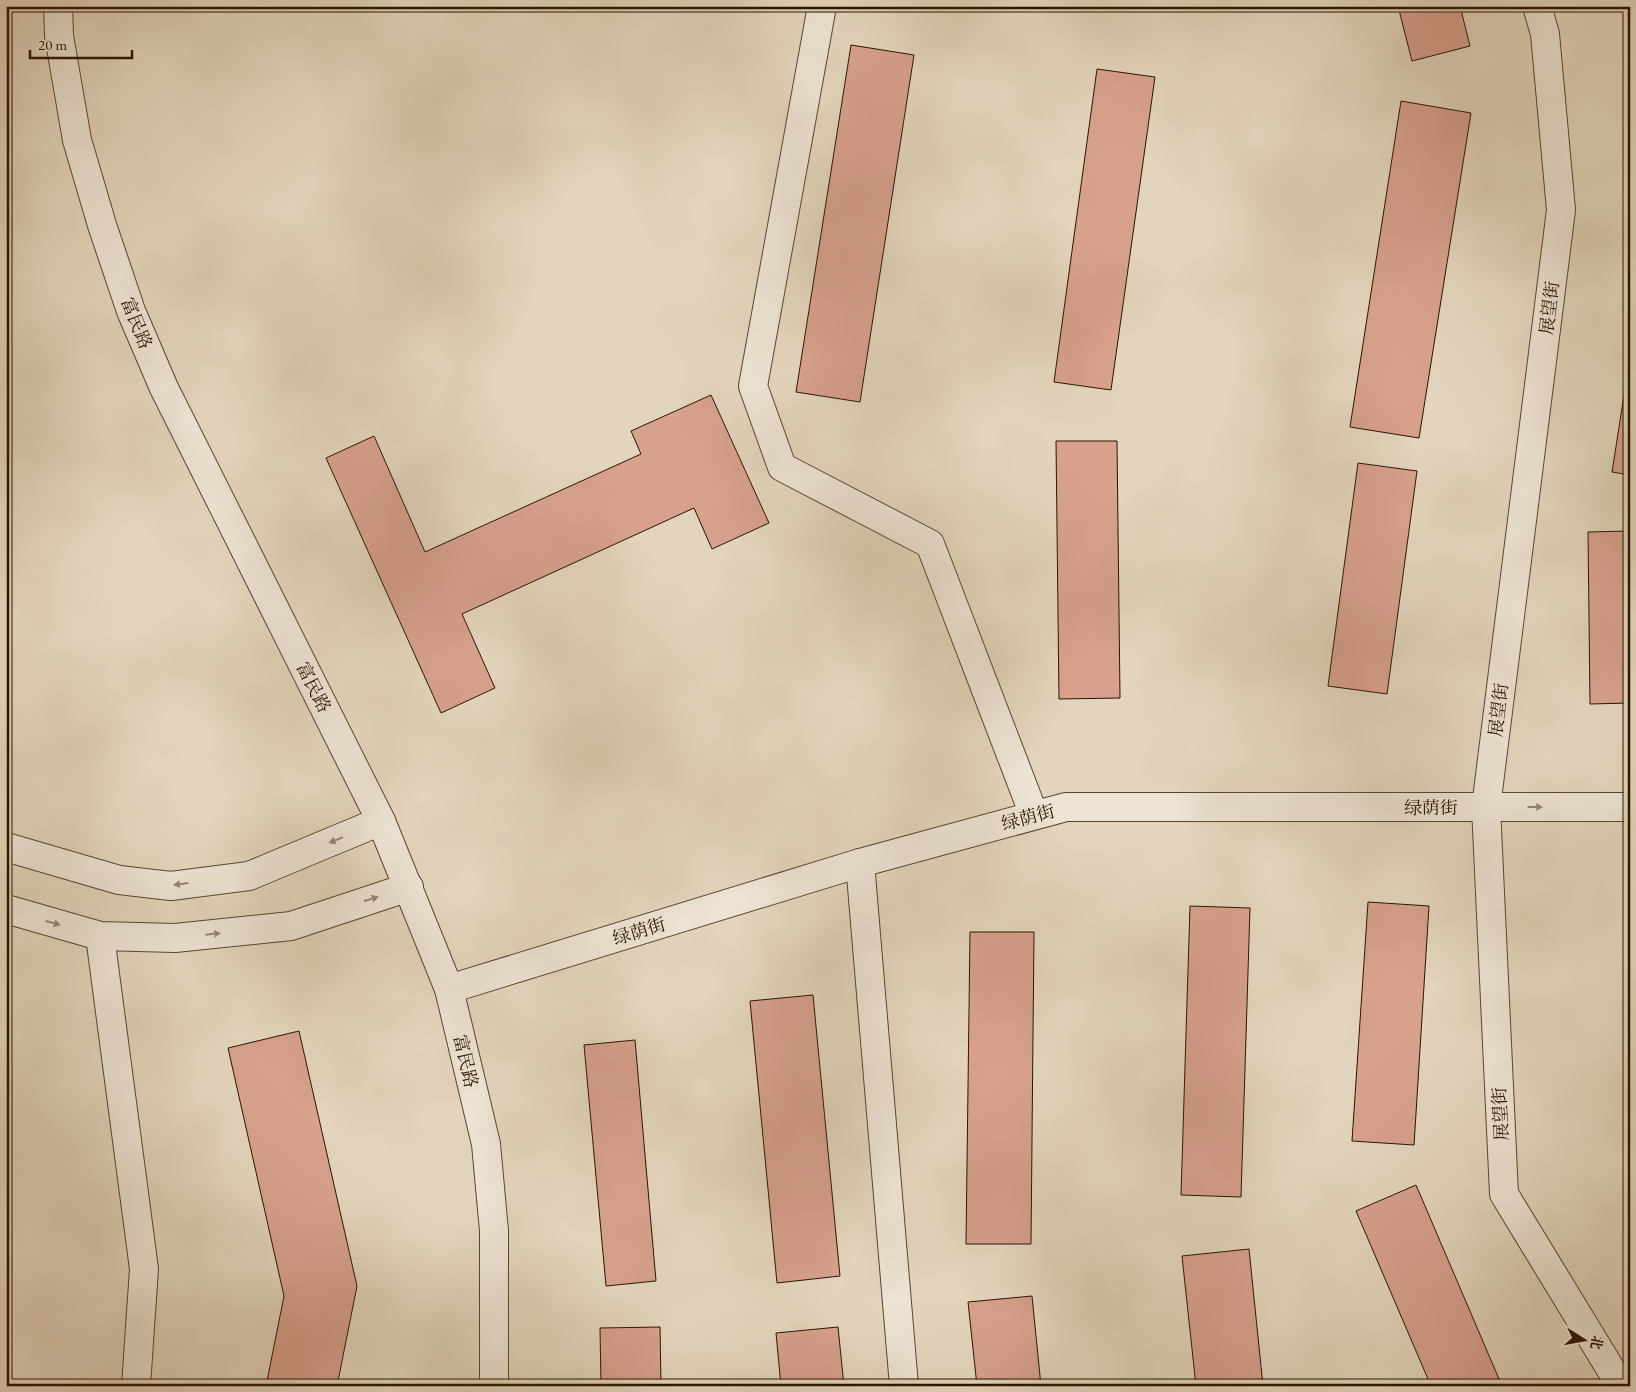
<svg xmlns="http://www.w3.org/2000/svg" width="1636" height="1392" font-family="'EB Garamond','Noto Serif SC',serif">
  <rect width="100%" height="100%" fill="#e3d5bd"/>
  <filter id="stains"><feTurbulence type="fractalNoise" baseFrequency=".004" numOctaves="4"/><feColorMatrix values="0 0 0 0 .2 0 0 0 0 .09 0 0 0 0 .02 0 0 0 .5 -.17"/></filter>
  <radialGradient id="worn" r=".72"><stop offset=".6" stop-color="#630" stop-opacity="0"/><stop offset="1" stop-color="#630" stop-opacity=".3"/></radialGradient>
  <g fill="#d7a18e" stroke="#2a1401">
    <polygon points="1398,6 1460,6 1470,46 1412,61"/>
    <polygon points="851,45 914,55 860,402 796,392"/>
    <polygon points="1097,69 1155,77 1111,390 1054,382"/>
    <polygon points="1401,101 1471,113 1419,438 1350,427"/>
    <polygon points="1630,357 1630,475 1612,472"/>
    <polygon points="711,395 769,523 712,549 694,508 462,614 495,688 441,713 326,458 374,436 425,552 641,454 631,431"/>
    <polygon points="1056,441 1117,441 1120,698 1059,699"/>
    <polygon points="1358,463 1417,471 1387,694 1328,686"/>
    <polygon points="1630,531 1630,703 1590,704 1588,532"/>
    <polygon points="1368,902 1429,906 1414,1145 1352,1141"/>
    <polygon points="1190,906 1250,908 1241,1197 1181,1195"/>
    <polygon points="970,932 1034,932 1031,1244 966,1244"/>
    <polygon points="813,995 840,1276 777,1283 750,1001"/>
    <polygon points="299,1031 357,1286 337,1386 266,1386 284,1296 228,1048"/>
    <polygon points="635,1040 656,1281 606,1286 584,1045"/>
    <polygon points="1416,1185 1502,1386 1431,1386 1356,1211"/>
    <polygon points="1249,1249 1263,1386 1196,1386 1182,1256"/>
    <polygon points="1032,1296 1041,1386 977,1386 968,1302"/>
    <polygon points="660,1327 661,1386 601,1386 600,1328"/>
    <polygon points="838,1327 844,1386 781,1386 776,1333"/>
  </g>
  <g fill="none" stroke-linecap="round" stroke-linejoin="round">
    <defs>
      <g id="minor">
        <polyline points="58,6 59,36 77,140 102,225 131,311 164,388 381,821 449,989 486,1144 494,1231 494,1386"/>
        <polyline points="822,6 753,386 782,467 930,544 1034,815"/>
        <polyline points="1537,6 1545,34 1561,210 1486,807 1504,1194 1621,1386"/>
        <polyline points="6,847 119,880 171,886 249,876 381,821"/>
        <polyline points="860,863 904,1386"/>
        <polyline points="6,909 100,936 175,938 291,926 409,887"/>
        <polyline points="100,936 144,1269 136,1386"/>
        <polyline points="449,989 860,863 1066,807 1630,807"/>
      </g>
    </defs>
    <use href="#minor" stroke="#584430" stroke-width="30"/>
    <use href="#minor" stroke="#ede4d4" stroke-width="28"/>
  </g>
  <defs><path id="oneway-solid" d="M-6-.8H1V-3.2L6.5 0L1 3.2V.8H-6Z" transform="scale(1.25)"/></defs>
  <g fill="#958675">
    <use href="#oneway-solid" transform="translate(1535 807)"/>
    <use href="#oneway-solid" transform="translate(336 840) rotate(158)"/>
    <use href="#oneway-solid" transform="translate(181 884) rotate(173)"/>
    <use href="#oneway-solid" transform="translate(371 899) rotate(-18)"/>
    <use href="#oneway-solid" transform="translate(53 923) rotate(16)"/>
    <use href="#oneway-solid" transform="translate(213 934) rotate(-6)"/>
  </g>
  <g text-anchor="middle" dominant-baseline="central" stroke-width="4.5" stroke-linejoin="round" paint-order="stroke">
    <g font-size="18" fill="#2a1401" stroke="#ede4d4">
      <text transform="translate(1549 308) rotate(-83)">展望街</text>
      <text transform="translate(137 323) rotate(68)">富民路</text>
      <text transform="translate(314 687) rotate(63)">富民路</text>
      <text transform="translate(1498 710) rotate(-83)">展望街</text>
      <text x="1431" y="807">绿荫街</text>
      <text transform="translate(1028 817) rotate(-15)">绿荫街</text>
      <text transform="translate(639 931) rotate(-17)">绿荫街</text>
      <text transform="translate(466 1061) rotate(77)">富民路</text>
      <text transform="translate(1500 1114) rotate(-93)">展望街</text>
    </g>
  </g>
  <rect width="1636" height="1392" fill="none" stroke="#e3d5bd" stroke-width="25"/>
  <rect x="8" y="8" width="1621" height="1377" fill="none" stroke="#2a1401" stroke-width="2.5"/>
  <rect x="12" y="12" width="1611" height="1367" fill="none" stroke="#2a1401"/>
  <g transform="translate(1584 1340) rotate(101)" stroke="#ede4d4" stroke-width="4" paint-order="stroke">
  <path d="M0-4L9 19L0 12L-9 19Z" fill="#2a1401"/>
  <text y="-8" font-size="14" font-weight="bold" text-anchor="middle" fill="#2a1401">北</text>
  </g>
  <path d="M30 50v8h102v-8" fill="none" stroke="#2a1401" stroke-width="2.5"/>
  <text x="38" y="50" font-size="15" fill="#2a1401" stroke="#ede4d4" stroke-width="4" paint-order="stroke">20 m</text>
  <rect width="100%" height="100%" filter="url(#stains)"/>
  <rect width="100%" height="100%" fill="url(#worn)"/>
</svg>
